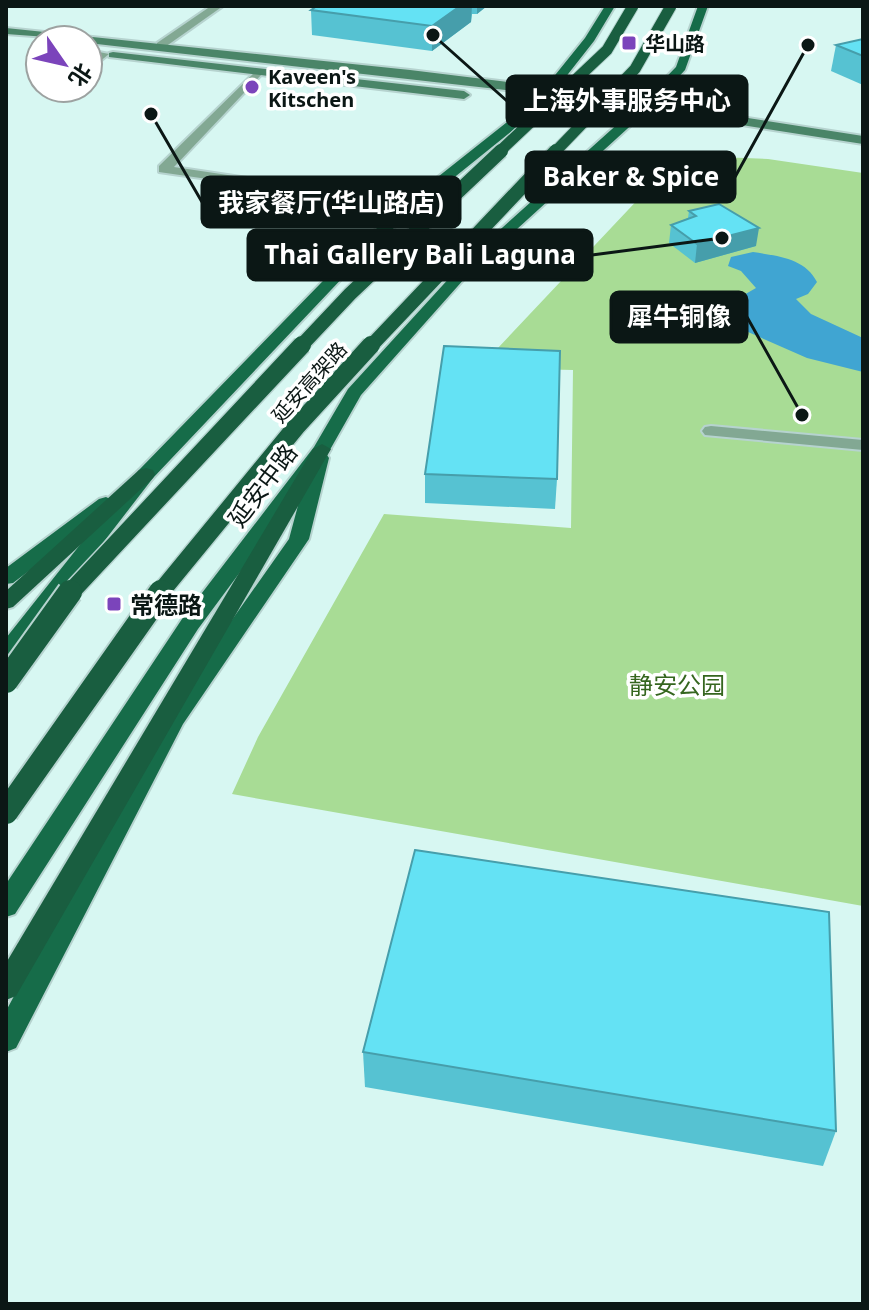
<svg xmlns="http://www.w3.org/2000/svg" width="869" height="1310" font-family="'Noto Sans','Noto Sans SC',sans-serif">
  <rect width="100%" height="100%" fill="#d7f7f2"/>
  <polygon fill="#a8dc95" points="718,157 768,159 863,173 863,906 232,794 258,737 384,514 571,528 573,370 479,368 661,175 680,162"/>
  <path fill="#40a5d2" d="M753,252C777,256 805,258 817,282L808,294L796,299L811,314L863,338V372L807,358L739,328L728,304L756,288L741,271L728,266L731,257Z"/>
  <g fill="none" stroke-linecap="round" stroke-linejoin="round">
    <defs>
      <g id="service">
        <polygon points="211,6 223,6 165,47 157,47 157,43"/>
        <polygon points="99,52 109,54 88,71 88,62"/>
        <polygon points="59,88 72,88 60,98 54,94"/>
      </g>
      <g id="minor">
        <polygon points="258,69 262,70 262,74 174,167 410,202 417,206 415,209 159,172 159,166"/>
        <polygon points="711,426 863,440 863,450 705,435 702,431 705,427"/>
      </g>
      <g id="secondary">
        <polygon points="6,28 410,70 550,87 863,136 863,144 550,95 88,43 88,40 6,34"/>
        <polygon points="113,52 464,91 470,95 464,99 109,57 109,53"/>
      </g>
      <g id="primary">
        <polygon points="605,6 615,6 594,41 543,106 415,209 367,252 153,478 14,658 6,660 6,638 106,512 13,583 6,584 6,568 99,499 106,497 114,501 139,470 357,246 405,203 535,100 585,38"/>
        <polygon points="698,6 708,6 685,70 649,109 473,269 361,395 327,455 329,458 309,539 183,724 16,1048 6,1052 6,1011 165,715 289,539 303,487 198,629 15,914 6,917 6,884 182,619 314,447 348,389 463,263 641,103 676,67"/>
      </g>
      <g id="trunk">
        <polygon points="322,444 331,449 16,996 6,1000 6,963 313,449"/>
        <polygon points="146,468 153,470 155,474 153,478 13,607 6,609 6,591 139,470"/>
      </g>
    </defs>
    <use href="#service" stroke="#b6d3cf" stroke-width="4"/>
    <use href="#minor" stroke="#b6d3cf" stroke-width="4"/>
    <use href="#secondary" stroke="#b6d3cf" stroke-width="4"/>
    <use href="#primary" stroke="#b6d3cf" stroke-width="4"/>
    <use href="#trunk" stroke="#b6d3cf" stroke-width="4"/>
    <use href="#service" fill="#82a893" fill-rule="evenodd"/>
    <use href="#minor" fill="#82a893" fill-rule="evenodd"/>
    <use href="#secondary" fill="#4a8568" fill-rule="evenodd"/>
    <use href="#primary" fill="#166c49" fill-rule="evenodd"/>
    <use href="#trunk" fill="#195e40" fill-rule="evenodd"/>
    <defs>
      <g id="trunk-bridge-far3">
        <polyline points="498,153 607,50 633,6"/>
        <polyline points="554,153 635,69 671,6"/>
      </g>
      <g id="trunk-bridge-far2">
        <polyline points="300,347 350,294 501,151"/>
        <polyline points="370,347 556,151"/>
      </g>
      <g id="trunk-bridge-far1">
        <polyline points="69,594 302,345"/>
        <polyline points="159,594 296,427 371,345"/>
      </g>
      <g id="trunk-bridge">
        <polyline points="6,681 70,592"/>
        <polyline points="6,812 161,592"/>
      </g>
    </defs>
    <use href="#trunk-bridge-far3" stroke="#b6d3cf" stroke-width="13" stroke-linecap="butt"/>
    <use href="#trunk-bridge-far2" stroke="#b6d3cf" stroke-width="17" stroke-linecap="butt"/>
    <use href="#trunk-bridge-far1" stroke="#b6d3cf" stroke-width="21" stroke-linecap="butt"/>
    <use href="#trunk-bridge" stroke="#b6d3cf" stroke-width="28" stroke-linecap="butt"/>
    <use href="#trunk-bridge-far3" stroke="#195e40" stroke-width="11"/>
    <use href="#trunk-bridge-far2" stroke="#195e40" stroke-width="14"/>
    <use href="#trunk-bridge-far1" stroke="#195e40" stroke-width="18"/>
    <use href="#trunk-bridge" stroke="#195e40" stroke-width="24"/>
  </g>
  <g fill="#56c2d2">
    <polygon points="317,6 487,6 477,14 472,14 471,22 432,51 312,35 311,10"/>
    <polygon points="863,39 863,85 831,71 836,45"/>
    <polygon points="689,211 756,246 695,263 669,243 671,225 688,218"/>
    <polygon points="425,474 557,479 555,509 425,503"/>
    <polygon points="363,1052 836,1131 823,1166 365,1087"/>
  </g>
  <g fill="#469eab">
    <polygon points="460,6 472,6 471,22 432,51 432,26"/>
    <polygon points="477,6 487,6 477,14"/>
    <polygon points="759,228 756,246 695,263 697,244"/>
  </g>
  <g fill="#64e2f4" stroke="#469eab" stroke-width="2">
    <polygon points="317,6 460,6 432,26 311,10"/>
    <polygon points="863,39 863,56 836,45"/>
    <polygon points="719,204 759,228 697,244 671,225 696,216 689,211"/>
    <polygon points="444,346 560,351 557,479 425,474"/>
    <polygon points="415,850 829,912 836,1131 363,1052"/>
  </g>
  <g fill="#7b44bb" stroke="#fff" stroke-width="3">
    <rect x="621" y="35" width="16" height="16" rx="4"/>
    <circle cx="252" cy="87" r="8"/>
    <rect x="106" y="596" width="16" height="16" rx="4"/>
  </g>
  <g text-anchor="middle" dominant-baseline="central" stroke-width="7" stroke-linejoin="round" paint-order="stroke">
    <g font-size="20" font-weight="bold" fill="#0b1715" stroke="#fff" text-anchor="start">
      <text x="645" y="43">华山路</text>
      <text x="268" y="76">Kaveen's<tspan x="268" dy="23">Kitschen</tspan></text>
    </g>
    <g font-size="20" fill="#0b1715" stroke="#fff">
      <text transform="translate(309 382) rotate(-48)">延安高架路</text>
    </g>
    <g font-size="24" fill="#0b1715" stroke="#fff">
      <text transform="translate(262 485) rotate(-53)">延安中路</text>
    </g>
    <g font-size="24" font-weight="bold" fill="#0b1715" stroke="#fff" text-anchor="start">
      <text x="130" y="604">常德路</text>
    </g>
    <g font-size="24" fill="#35661f" stroke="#fff">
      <text x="677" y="684">静安公园</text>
    </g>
  </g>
  <path fill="none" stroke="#0b1715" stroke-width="3" d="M433 35L507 101M808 45L735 177M151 114L202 202M722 238L592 255M802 415L747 317"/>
  <g fill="#0b1715" stroke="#fff" stroke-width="3">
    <circle cx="433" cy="35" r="8"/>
    <circle cx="808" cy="45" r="8"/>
    <circle cx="151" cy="114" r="8"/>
    <circle cx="722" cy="238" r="8"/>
    <circle cx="802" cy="415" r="8"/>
  </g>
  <g fill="#0b1715" stroke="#0b1715" stroke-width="3">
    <rect x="507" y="76" width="240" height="50" rx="8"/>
    <rect x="526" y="152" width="209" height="50" rx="8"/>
    <rect x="202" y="177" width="258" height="50" rx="8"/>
    <rect x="248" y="230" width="344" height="50" rx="8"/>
    <rect x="611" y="292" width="136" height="50" rx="8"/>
  </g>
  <g font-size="26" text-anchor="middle" font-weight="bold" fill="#fff">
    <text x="627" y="110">上海外事服务中心</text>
    <text x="631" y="186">Baker &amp; Spice</text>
    <text x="331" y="212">我家餐厅(华山路店)</text>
    <text x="420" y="264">Thai Gallery Bali Laguna</text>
    <text x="679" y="326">犀牛铜像</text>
  </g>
  <rect width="869" height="1310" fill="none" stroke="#0b1715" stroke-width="16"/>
  <g transform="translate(64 64) rotate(124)"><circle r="38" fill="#ffffff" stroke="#9da2a1" stroke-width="2"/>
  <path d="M0-6L14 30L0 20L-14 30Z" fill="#7b44bb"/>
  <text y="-12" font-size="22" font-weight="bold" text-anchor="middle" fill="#0b1715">北</text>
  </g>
</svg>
